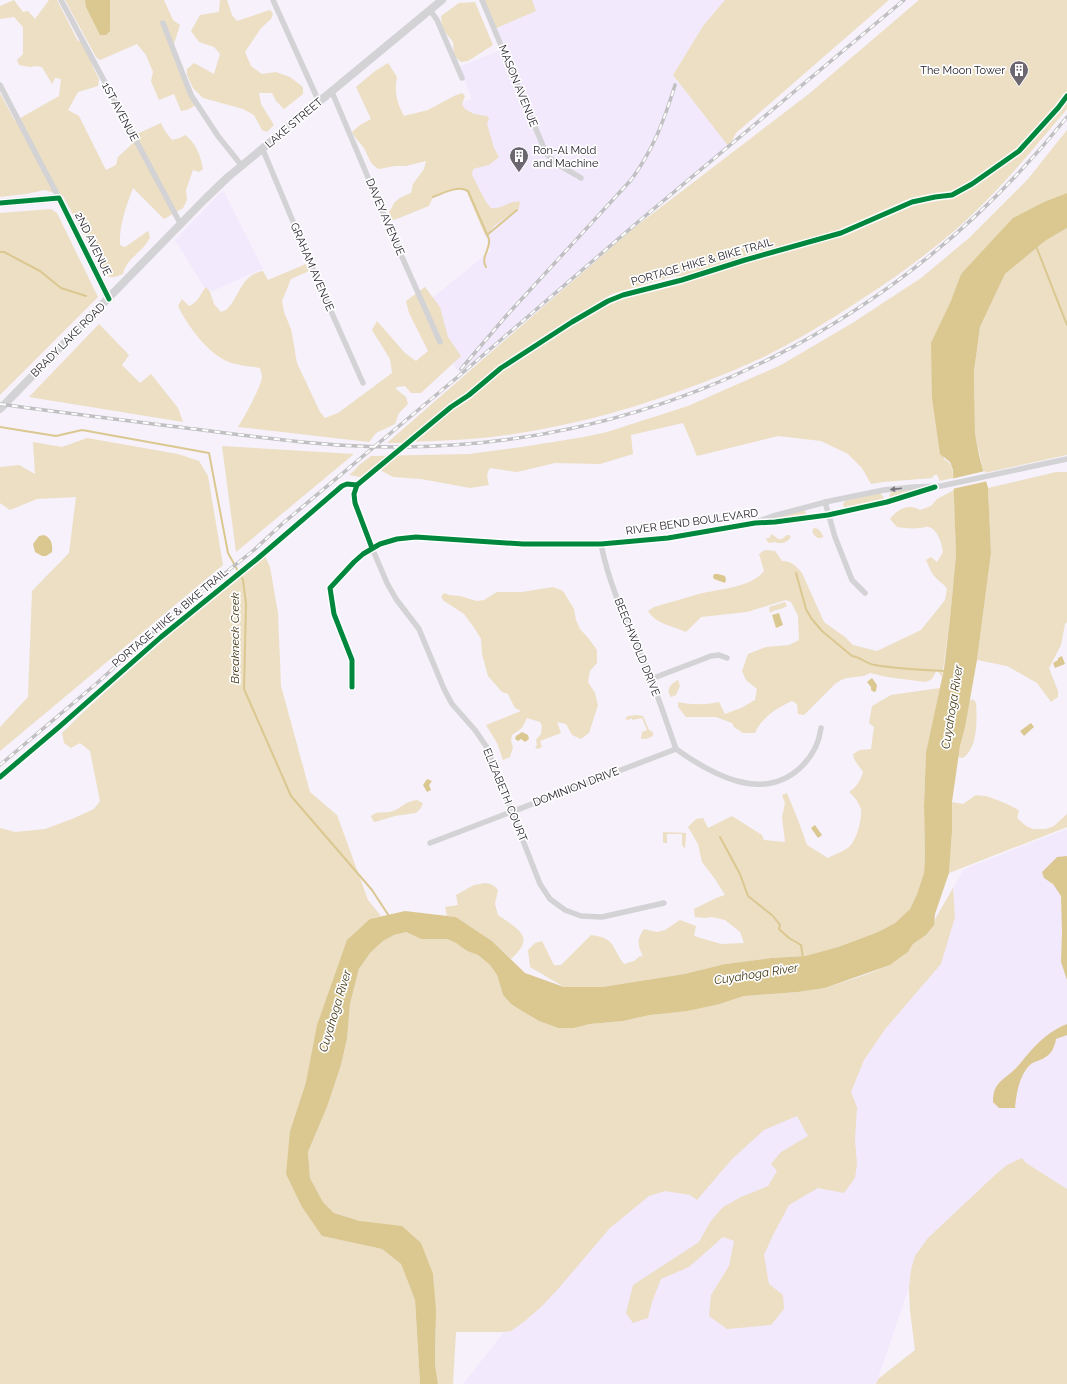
<svg xmlns="http://www.w3.org/2000/svg" width="1067" height="1384" font-family="Raleway,sans-serif">
  <rect width="100%" height="100%" fill="#f6f1fb"/>
  <g fill="#f2e9fd">
    <polygon points="482,0 725,0 703,26 673,75 729,147 537,308 460,375 440,342 424,305 491,250 436,116 472,99 459,67 503,49"/>
    <polygon points="223,190 263,269 208,293 175,240"/>
    <polygon points="1067,829 1067,1208 919,1258 876,1384 463,1384 617,1189 856,1057 964,869"/>
  </g>
  <g fill="#ecdfc3">
    <path d="M14,0L23,12L28,11L35,19L49,0H57L78,41L82,40L90,55L93,67L99,79L98,86L78,92L68,110L79,116L106,170L116,165L118,157L131,145L139,133L161,123L165,131L172,140L180,138L185,135C197,144 200,155 203,169L199,172L193,170L186,190L187,200L183,208L164,219L133,188C126,207 119,225 120,245L125,247L148,231L150,237C144,252 126,258 123,274L115,277H109L103,270L63,196L45,190L26,194L0,197V93L15,121L59,96L61,79L55,78L52,84L42,67L37,66L30,67L19,65L17,60L23,54V27L14,17L0,19V6Z"/>
    <polygon points="65,0 164,0 173,20 180,25 173,47 198,104 187,110 181,111 174,94 159,100 151,81 153,72 146,55 137,44 100,60 96,57"/>
    <polygon points="220,0 227,0 232,15 237,21 270,10 273,14 271,19 261,28 245,52 251,66 262,74 276,72 290,77 303,87 303,94 284,109 276,101 272,93 259,93 261,104 274,125 267,132 262,130 254,115 243,109 203,98 193,88 187,75 187,69 194,63 214,74 220,54 214,47 199,42 191,31 200,15 219,12"/>
    <polygon points="482,0 532,0 536,11 494,29"/>
    <polygon points="725,0 889,0 736,133 729,147 673,75 703,26"/>
    <path d="M919,0H1067V95L1064,99L1067,96V109C1033,149 1000,190 961,225C929,253 895,278 859,301C834,317 808,334 781,348C757,361 732,371 707,381C638,408 566,428 492,437C464,440 436,441 408,442L451,407L469,395L501,368L572,322L608,301L623,295L686,278L675,276L612,294L502,363L468,392L449,404L403,443H387L635,227L810,93Z"/>
    <polygon points="475,2 493,45 468,61 461,62 454,56 453,42 442,28 441,16 459,3"/>
    <path d="M388,63L397,77C394,92 397,103 404,116L428,110L454,96L462,93L465,96L462,104L465,109L474,114L487,116L489,119L487,124L494,148L499,157L489,165L473,169L472,175L486,202L491,208C501,210 511,199 520,202L519,208L494,226L488,234L485,235L466,190C456,185 443,194 433,197L429,206L394,220H391L389,211C391,210 392,207 393,205C396,199 405,195 411,193L413,184L424,169L426,161L406,166H395L379,169C370,165 368,156 364,148C360,142 355,139 352,132L360,125L371,119L356,87L375,71Z"/>
    <path d="M1067,130V193L1046,201L961,274L950,303L944,459C952,463 953,470 953,478L940,481L937,475H934L932,478L883,482L871,484L862,468L848,454L821,441L778,436L697,456L683,423L631,435L633,454L600,464L555,463L517,472L490,468C486,474 487,478 489,485L470,488L421,479L393,477L382,471L376,465L360,477L349,475L355,470L359,465L371,456L469,454L522,447L584,437L607,432L688,406L781,365L854,322L921,278L969,238L1028,179Z"/>
    <polygon points="51,209 57,213 98,297 0,395 0,213"/>
    <polygon points="1067,228 1067,455 984,473 975,435 974,371 980,327 1005,274 1045,241"/>
    <path d="M306,264L309,271L291,279L282,301L284,312L291,329L297,363L320,412L325,418L338,413L392,373L390,359L372,330L377,321L405,353L416,361L428,351L409,313L406,301L425,287L440,307L448,337L461,356L421,393H411L405,386L397,387L396,389L406,397L408,404L399,413L395,424L376,433L369,442L238,427C244,418 261,387 262,377C262,374 260,370 260,368C250,366 239,366 229,362C208,354 187,325 178,306L182,299L189,306C199,302 200,294 206,287L210,292L214,304L221,312C238,308 237,275 263,271L268,280Z"/>
    <polygon points="99,324 129,355 122,365 140,383 151,374 178,408 183,422 29,397"/>
    <polygon points="87,438 178,454 199,461 208,476 223,565 0,751 0,727 28,697 32,591 69,553 76,497 37,499 10,510 0,503 0,467 19,465 35,474 33,442 62,447"/>
    <polygon points="222,446 354,454 236,552"/>
    <polygon points="1056,472 1067,472 1067,622 1065,624 1061,645 1049,668 1058,691 1058,697 1051,702 1037,683 1007,666 977,660 991,553 988,488"/>
    <polygon points="915,489 916,492 891,499 889,496 891,492"/>
    <path d="M954,490L956,555L950,618L942,677L937,670L932,679L926,682L887,677L870,673L864,676L847,678L841,680L835,684L804,715L798,714L797,704L792,701C777,708 762,717 755,733H743L734,727L732,723L716,717H686L678,707V702C691,705 705,705 719,702L725,714L741,708L755,700L757,689L746,680L742,671L748,654L766,647L789,645L799,640L798,616L791,602L786,600L747,612L701,617L686,632C673,626 656,624 648,611L654,607C669,603 684,598 699,594C718,589 751,588 764,571L759,554L765,550L775,551L782,561C792,561 796,566 802,573L824,622L845,637L853,645L877,651L921,630L945,600L947,589C944,584 941,583 938,580C932,575 929,567 926,560L931,557L937,562L943,552C942,544 938,530 929,527C926,526 923,528 920,528C912,529 904,528 897,527L890,519C897,509 909,503 920,510L931,506L937,499Z"/>
    <polygon points="880,493 884,498 883,501 846,509 843,505 844,502 847,500"/>
    <polygon points="804,510 806,513 805,516 774,520 774,518"/>
    <path d="M814,528C819,528 821,532 823,536L822,538H818L814,535L812,531Z"/>
    <path d="M772,534L778,539H782L787,535H789L791,537C782,548 778,540 769,543L767,541L766,538H769Z"/>
    <path d="M265,556L270,567L278,613L281,686L310,792L337,815L368,900L381,916L370,919L306,1082L290,1131L322,1236L382,1249L401,1264L415,1300L420,1384H0V828L15,832L45,829L72,819L94,809L100,801L90,751L80,743L71,748L64,743L62,733C126,670 195,613 265,556Z"/>
    <polygon points="553,587 563,591 574,609 576,620 580,629 589,639 597,650 597,663 590,671 588,682 595,693 598,705 589,733 581,739 572,735 566,724 557,722 561,733 540,741 542,747 537,749 535,747 537,745 536,740 541,734 542,726 540,722 527,718 522,728 512,735 511,741 513,747 510,757 503,760 497,743 486,725 521,711 515,708 508,694 502,692 488,676 482,654 481,639 473,626 464,614 444,601 441,597 444,593 449,595 460,596 477,601 484,600 497,592 522,592"/>
    <path d="M785,602L787,606C780,610 776,609 770,613L769,607Z"/>
    <path d="M678,680L680,686L676,695L671,697C665,689 671,684 678,680Z"/>
    <path d="M940,688L926,752L924,806L925,857L924,874L917,894L910,909L895,923L878,932L838,947L805,956L771,958L725,964L684,974L602,987H564L530,967L528,950L535,943L542,941L554,965H561L591,935C616,938 611,947 624,964L634,961L640,956L643,957C638,944 636,941 644,929L657,932L665,930L680,920L696,926L694,936L721,944L744,943L740,932L725,920L712,917L706,918L695,917L694,909L716,898L725,895L715,879L702,862L698,844L688,827L696,819L703,818L708,828L732,816L762,835L764,840L785,842L782,817L785,803L782,795L787,793L798,820L807,845L828,858C835,854 845,851 850,846C857,839 862,819 861,810C860,804 854,796 849,792C857,787 860,781 863,772L854,759L853,754L860,750L871,749L874,727L869,723L872,706L891,695Z"/>
    <path d="M973,699L976,703C977,720 978,747 963,758L958,757L969,701Z"/>
    <polygon points="636,715 643,716 649,730 653,732 653,736 646,739 641,739 642,732 647,730 642,718 632,720 632,718 628,720 625,719 628,716"/>
    <path d="M976,795C980,796 985,795 989,797C995,799 1016,807 1019,811L1017,818L1026,826L1033,829H1046L1054,826L1067,814V827L949,873L952,832V802L963,804Z"/>
    <path d="M417,800L423,803L421,808L416,813L395,816L375,822L373,821L371,816C378,810 385,814 393,811C403,807 404,802 417,800Z"/>
    <polygon points="663,832 686,833 685,849 682,845 682,834 667,834 667,843 663,843"/>
    <path d="M485,883C491,884 494,885 498,890L495,904L498,915C517,929 537,936 511,959L492,941L456,917L447,916L445,907L458,905L456,895L474,885Z"/>
    <polygon points="953,888 955,917 941,964 886,1028 864,1060 851,1092 857,1107 855,1140 857,1164 855,1178 844,1193 818,1188 789,1205 773,1235 764,1255 769,1284 783,1295 784,1309 771,1325 727,1329 709,1316 711,1295 729,1266 734,1241 723,1237 689,1267 661,1279 652,1302 648,1318 633,1323 626,1313 633,1285 699,1242 710,1222 723,1207 741,1197 768,1186 777,1171 771,1164 781,1152 808,1136 797,1116 764,1130 732,1159 697,1200 690,1195 665,1191 649,1196 610,1228 558,1289 542,1306 525,1321 511,1331 504,1332 456,1332 453,1384 438,1384 435,1364 436,1329 433,1274 360,1221 334,1213 323,1202 310,1178 308,1152 327,1107 341,1065 347,1039 350,1004 359,969 370,953 383,941 394,935 406,932 421,939 447,939 456,943 467,951 478,955 490,965 497,975 503,995 511,1004 539,1021 558,1028 574,1028 590,1024 623,1021 650,1015 720,1004 744,996 798,992 825,988 865,975 890,965 908,952 913,944 926,935"/>
    <polygon points="1022,1158 1026,1163 1067,1189 1067,1384 876,1384 878,1379 915,1350 910,1311 909,1288 911,1270 915,1256 928,1238 995,1175 1007,1165"/>
  </g>
  <g fill="#dbc891">
    <polygon points="85,0 110,0 110,31 106,35 100,35 86,7"/>
    <polygon points="1067,193 1067,228 1045,241 1005,274 980,327 974,371 975,434 979,455 988,488 991,553 977,660 965,727 960,746 952,802 952,832 949,873 935,914 934,925 926,935 913,944 908,952 890,965 825,988 798,992 744,996 720,1004 687,1011 650,1015 623,1021 590,1024 574,1028 558,1028 539,1021 522,1011 511,1004 503,995 497,975 490,965 478,955 467,951 456,943 447,939 421,939 406,932 394,935 383,941 370,953 359,969 350,1004 347,1039 341,1065 327,1107 308,1152 310,1178 323,1202 334,1213 360,1221 402,1226 421,1243 433,1274 436,1310 435,1364 438,1384 420,1384 415,1300 401,1264 382,1249 322,1236 302,1207 286,1174 290,1131 306,1082 317,1025 347,940 370,919 405,911 456,917 492,941 525,973 564,987 602,987 684,974 725,964 771,958 805,956 838,947 878,932 895,923 910,909 917,894 924,873 925,857 924,806 926,752 944,669 950,618 956,555 953,470 950,462 940,454 932,398 931,343 950,303 961,274 1013,218 1046,201"/>
    <path d="M44,535C51,538 53,544 52,552L46,556H42L35,552L33,544L39,536Z"/>
    <polygon points="714,574 718,574 725,576 726,580 725,583 714,579 713,577"/>
    <polygon points="779,613 783,625 776,628 772,615"/>
    <polygon points="1062,656 1065,664 1055,668 1053,663 1058,660 1058,658"/>
    <polygon points="872,678 877,685 876,691 874,692 871,690 871,687 867,682"/>
    <polygon points="1031,723 1034,727 1024,736 1020,731"/>
    <polygon points="522,732 528,735 529,739 525,742 521,739 518,741 515,739 516,736"/>
    <polygon points="427,779 432,781 429,785 431,790 427,792 423,785"/>
    <polygon points="815,825 822,835 818,838 811,828"/>
    <polygon points="1067,856 1067,980 1061,962 1062,931 1061,896 1053,884 1044,878 1042,872 1057,857"/>
    <path d="M1067,1024V1035L1056,1039C1054,1050 1050,1056 1040,1060C1038,1061 1033,1062 1031,1064C1020,1073 1016,1094 1015,1108H999L993,1102C993,1083 1002,1081 1014,1070C1019,1066 1023,1059 1028,1054C1039,1041 1051,1030 1067,1024Z"/>
  </g>
  <polygon fill="#f6f1fb" points="985,471 988,481 952,489 951,479"/>
  <g fill="none" stroke-linecap="round" stroke-linejoin="round">
    <g stroke="#dbc891" stroke-width="2">
      <path d="M433,197C444,193 457,185 468,191L489,239C491,249 480,257 486,267"/>
      <polyline points="487,235 517,210"/>
      <polyline points="1036,246 1067,325"/>
      <polyline points="0,252 4,252 40,271 61,288 86,296"/>
      <polyline points="0,427 56,436 82,430 209,453 228,553 243,580 246,604 244,689 291,796 372,890 389,916"/>
      <path d="M796,573L806,609L811,618L822,631L852,656C861,657 866,664 875,665C898,669 922,670 946,671"/>
      <polyline points="720,837 740,874 748,896 773,916 780,925 779,929 789,938 801,945 803,958"/>
    </g>
    <g stroke="#d3d2d5" stroke-width="5.5">
      <polyline points="61,0 180,223"/>
      <polyline points="273,0 319,102"/>
      <path d="M482,0L546,153C554,164 570,171 581,178"/>
      <polyline points="430,10 437,20 462,78"/>
      <polyline points="163,23 191,95 218,136 242,166"/>
      <polyline points="0,85 59,198"/>
      <polyline points="332,92 394,239 440,342"/>
      <polyline points="263,150 326,300 363,383"/>
      <polyline points="825,502 835,537 852,580 865,593"/>
      <polyline points="759,521 773,516 830,501 884,490 914,487 941,486 1067,459"/>
      <path d="M601,544C610,591 633,635 651,679C660,702 668,726 676,749"/>
      <polyline points="372,548 387,583 396,599 419,629 444,689 452,704 475,730 486,746 540,884 550,899 565,910 581,916 602,917 664,903"/>
      <polyline points="651,679 711,656 719,655 727,658"/>
      <polyline points="352,687 352,660 334,614 330,588 354,562 363,554 380,544 397,539 416,537 523,544 601,544 668,538 755,523 775,522 828,515 887,502 935,487"/>
      <path d="M676,749C711,774 762,803 800,768C812,757 819,744 821,728"/>
      <polyline points="430,843 676,749"/>
    </g>
    <g stroke="#d3d2d5" stroke-width="8">
      <polyline points="0,203 59,198 109,299"/>
      <polyline points="0,409 205,199 228,177 442,0"/>
    </g>
    <defs>
      <g id="rail">
        <path d="M461,369L507,315L631,180C653,150 664,121 675,85"/>
        <path d="M0,404C70,414 140,422 210,431C275,439 339,448 404,447C666,444 904,321 1067,117"/>
        <polyline points="0,765 97,683 175,613 254,550 282,524 460,375 638,222 904,0"/>
      </g>
    </defs>
    <use href="#rail" stroke="#c0bfc1" stroke-width="3.5"/>
    <use href="#rail" stroke="#fefefe" stroke-width="2" stroke-dasharray="6" stroke-linecap="butt"/>
    <defs>
      <g id="cycleway">
        <polyline points="0,203 59,198 109,299"/>
        <polyline points="372,548 355,503 354,494 357,485 451,407 469,395 501,368 572,322 608,301 623,295 682,280 745,260 841,233 912,202 935,197 952,195 972,184 1019,151 1058,108 1067,96"/>
        <polyline points="352,687 352,660 334,614 330,588 354,562 363,554 380,544 397,539 416,537 523,544 601,544 668,538 755,523 775,522 828,515 887,502 935,487"/>
        <polyline points="0,777 59,727 161,637 257,559 342,486 347,484 357,485"/>
      </g>
    </defs>
    <use href="#cycleway" stroke="#fefefe" stroke-width="8"/>
    <use href="#cycleway" stroke="#00873e" stroke-width="5"/>
  </g>
  <defs><path id="oneway-solid" d="M-6-.8H1V-3.2L6.5 0L1 3.2V.8H-6Z"/></defs>
  <use fill="#7a767d" href="#oneway-solid" transform="translate(896 489) rotate(173)"/>
  <defs>
    <symbol id="building-pin" viewBox="-11 -11 22 30"><path d="M0 17L-7.5 6A9.5 9.5 0 1 1 7.5 6Z" fill="#6b6670" stroke="#fefefe"/><path d="M-4-6H4V6H1V3H-1V6H-4ZM-2.5-4.3h1.7v1.8h-1.7ZM.8-4.3h1.7v1.8H.8ZM-2.5-1h1.7V.8h-1.7ZM.8-1h1.7V.8H.8Z" fill="#fff"/></symbol>
  </defs>
  <g fill-rule="evenodd">
    <use href="#building-pin" x="1008" y="59" width="22" height="30"/>
    <use href="#building-pin" x="508" y="145" width="22" height="30"/>
  </g>
  <g text-anchor="middle" dominant-baseline="central" stroke-width="3.5" stroke-linejoin="round" paint-order="stroke">
    <g font-size="11" fill="#201b25" stroke="#fefefe" text-anchor="end">
      <text x="1005" y="70">The Moon Tower</text>
      <text x="533" y="150" text-anchor="start">Ron-Al Mold<tspan x="533" dy="13">and Machine</tspan></text>
    </g>
    <g font-size="11" fill="#201b25" stroke="#fefefe">
      <text transform="translate(518 86) rotate(68)">MASON AVENUE</text>
      <text transform="translate(120 112) rotate(62)">1ST AVENUE</text>
      <text transform="translate(294 123) rotate(-40)">LAKE STREET</text>
      <text transform="translate(385 217) rotate(67)">DAVEY AVENUE</text>
      <text transform="translate(93 244) rotate(64)">2ND AVENUE</text>
      <text transform="translate(702 262) rotate(-16)">PORTAGE HIKE &amp; BIKE TRAIL</text>
      <text transform="translate(312 267) rotate(67)">GRAHAM AVENUE</text>
      <text transform="translate(68 340) rotate(-45)">BRADY LAKE ROAD</text>
      <text transform="translate(692 522) rotate(-8)">RIVER BEND BOULEVARD</text>
      <text transform="translate(170 618) rotate(-40)">PORTAGE HIKE &amp; BIKE TRAIL</text>
      <text transform="translate(637 647) rotate(68)">BEECHWOLD DRIVE</text>
      <text transform="translate(576 787) rotate(-21)">DOMINION DRIVE</text>
      <text transform="translate(505 795) rotate(68)">ELIZABETH COURT</text>
    </g>
    <g font-size="12" font-style="italic" fill="#443814" stroke="#fefefe">
      <text transform="translate(235 638) rotate(-90)">Breakneck Creek</text>
      <text transform="translate(952 707) rotate(-81)">Cuyahoga River</text>
      <text transform="translate(756 974) rotate(-9)">Cuyahoga River</text>
      <text transform="translate(335 1011) rotate(-73)">Cuyahoga River</text>
    </g>
  </g>
</svg>
